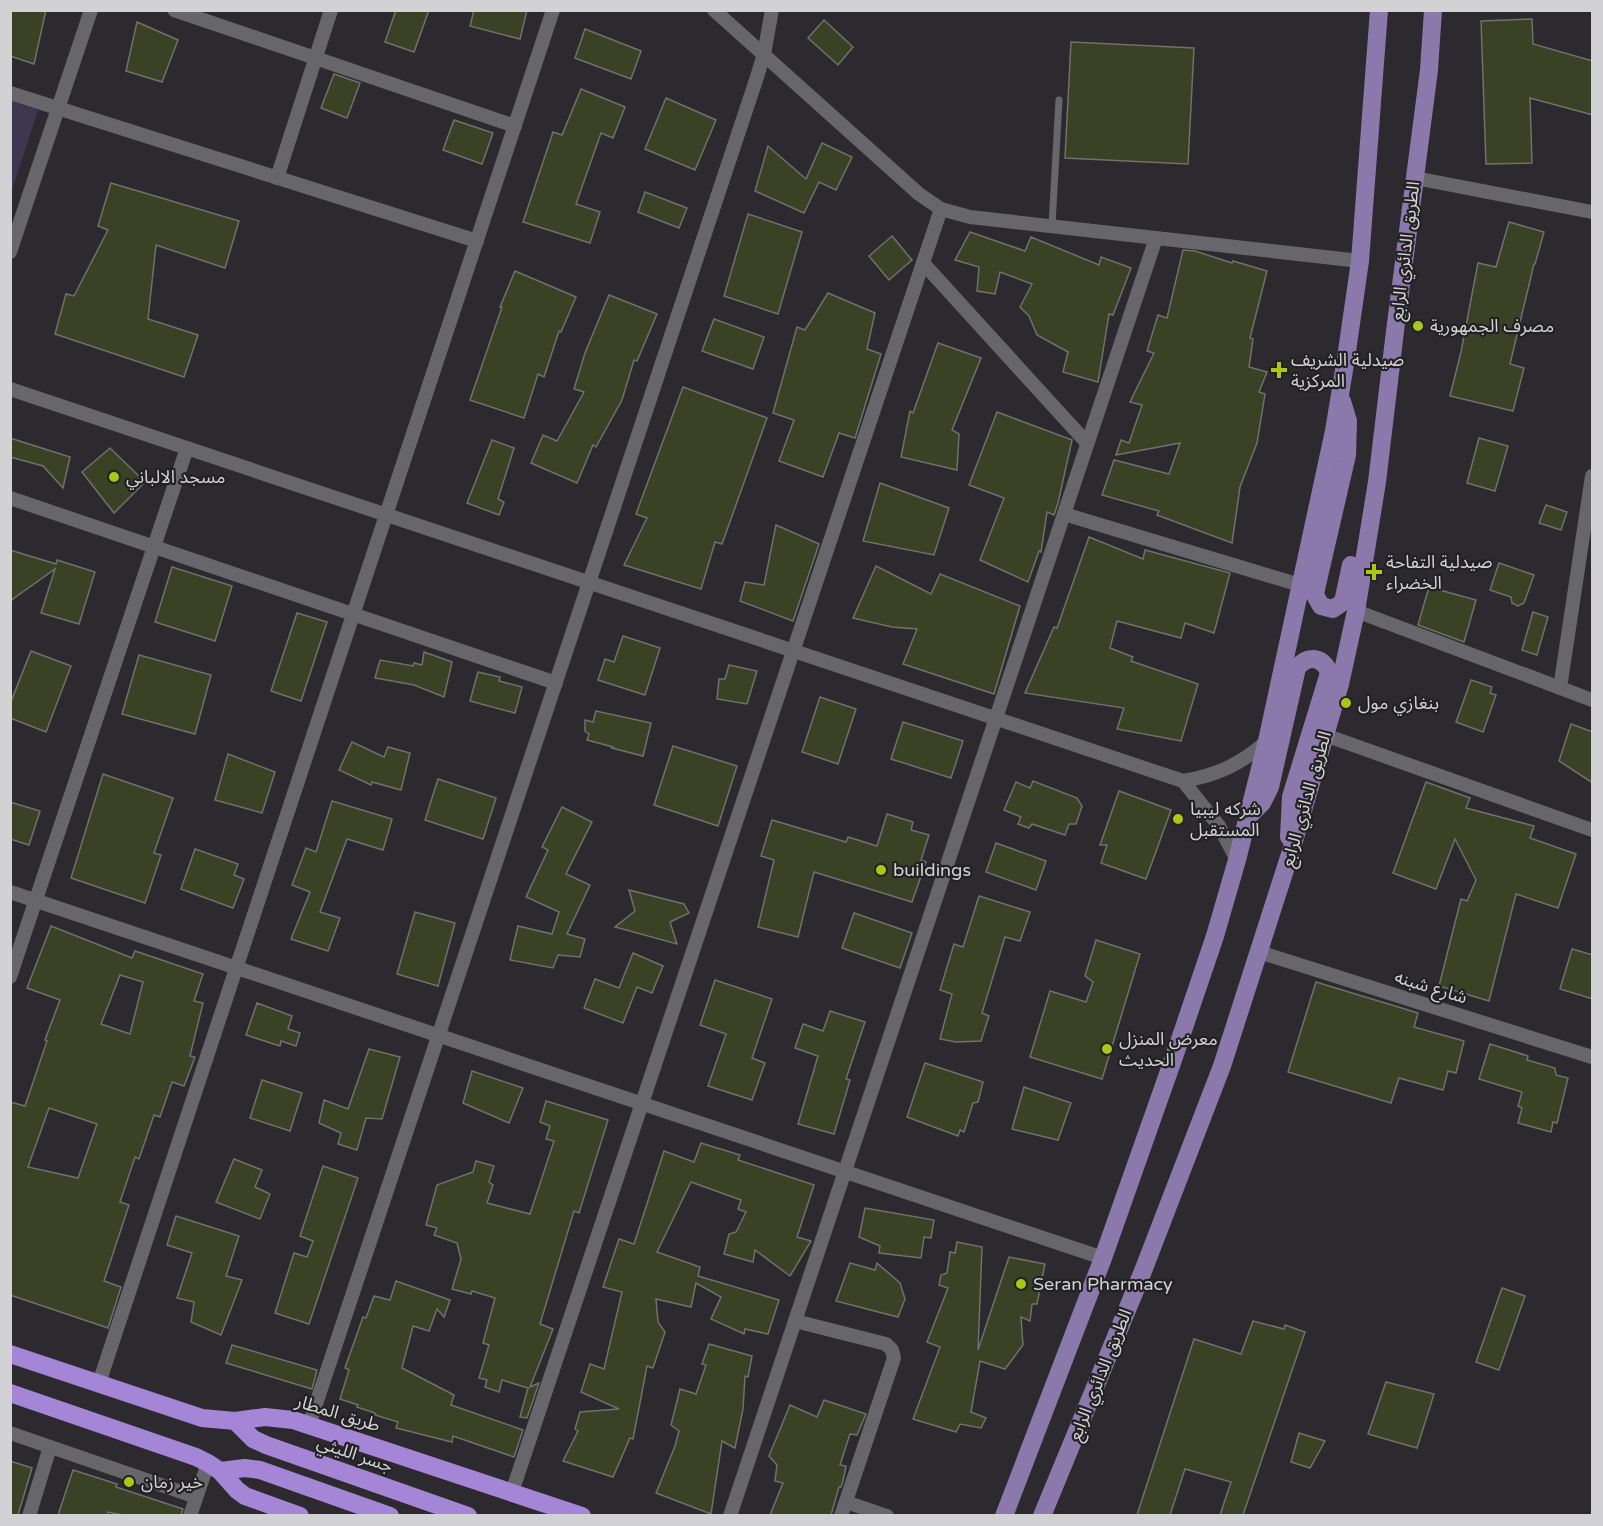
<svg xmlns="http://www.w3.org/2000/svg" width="1603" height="1526" font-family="'Varela Round','Noto Sans Arabic',sans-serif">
  <rect width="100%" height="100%" fill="#2c2a2e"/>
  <polygon fill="#3e354f" points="11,101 38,110 11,194 10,101"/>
  <g fill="#3a4124" stroke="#70716d" stroke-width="1.5" fill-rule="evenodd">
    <polygon points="10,10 46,10 34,64 10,56"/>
    <polygon points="396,10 429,10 414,52 385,42"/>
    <polygon points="474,10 527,10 520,39 470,26"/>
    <polygon points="1532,19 1533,44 1593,61 1593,115 1530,98 1532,163 1486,164 1481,21"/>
    <polygon points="824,20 853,47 838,65 808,38"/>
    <polygon points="137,22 178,40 162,82 126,71"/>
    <polygon points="585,29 641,51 631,79 575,58"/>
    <polygon points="1071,42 1194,48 1188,164 1065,158"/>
    <polygon points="334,74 360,83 347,118 321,108"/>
    <polygon points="581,89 625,107 613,138 601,133 576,204 600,212 590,243 523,222 553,132 562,135"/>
    <polygon points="666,98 716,120 695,170 645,149"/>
    <polygon points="454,120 493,133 482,164 443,150"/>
    <polygon points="822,143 852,157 836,190 819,182 804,213 755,191 768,146 806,179"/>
    <polygon points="111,183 239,221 225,268 156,245 148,319 198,335 184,377 55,334 66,294 74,296 108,230 98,226"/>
    <polygon points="645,192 687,208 679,228 638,212"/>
    <polygon points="748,214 802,232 778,314 724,296"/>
    <polygon points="1509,222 1544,232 1535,264 1534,264 1510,364 1524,368 1513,411 1450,396 1461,352 1478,263 1496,267"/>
    <polygon points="970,232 1025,251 1031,237 1099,265 1101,257 1131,268 1113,315 1109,314 1098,382 1063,372 1068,352 1037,335 1029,316 1020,307 1032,284 1000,272 995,294 977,291 979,267 955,260"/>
    <polygon points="892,236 912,260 889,280 869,256"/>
    <polygon points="1183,250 1195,251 1232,263 1233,261 1267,271 1250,338 1253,339 1249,367 1267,372 1259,392 1265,394 1257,443 1240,487 1232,543 1157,515 1159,511 1102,495 1114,460 1169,474 1180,443 1116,455 1121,440 1129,443 1142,405 1130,402 1154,353 1147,351 1158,315 1167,318"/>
    <polygon points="515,271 576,297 561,332 559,331 544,377 538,374 524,418 470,400 502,307 500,307"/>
    <polygon points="828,293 875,313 867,349 881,354 855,438 839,433 823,477 779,461 794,420 773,413 797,327 805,330"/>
    <polygon points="609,295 657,314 637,361 634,360 622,400 596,447 593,445 577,483 531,463 543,435 557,441 584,392 574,389 585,353"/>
    <polygon points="714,319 764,337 753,369 702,351"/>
    <polygon points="938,343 981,358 952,430 959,434 957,470 901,457 910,411 913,413"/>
    <polygon points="683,387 767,418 722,544 715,542 701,589 624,565 647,518 636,514"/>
    <polygon points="997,412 1072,440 1058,503 1054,515 1047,512 1041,552 1039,551 1028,582 980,560 1004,498 969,485"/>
    <polygon points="10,438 70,457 63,488 43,466 10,457"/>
    <polygon points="1479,438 1508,446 1495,491 1467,483"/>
    <polygon points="492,440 514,448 498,499 504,502 499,515 467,503"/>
    <polygon points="110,448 145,482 114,513 82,472"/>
    <polygon points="880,483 949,508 934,555 863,541"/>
    <polygon points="1546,505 1567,512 1561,530 1539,523"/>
    <polygon points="776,525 819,544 793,621 740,601 745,582 764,585"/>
    <polygon points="1089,537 1143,559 1145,550 1230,573 1214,633 1185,623 1181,638 1117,621 1110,648 1133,657 1131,661 1198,684 1181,741 1117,729 1124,708 1025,693 1054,627 1057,628"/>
    <polygon points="10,550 56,564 57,560 95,572 79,624 41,613 55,569 10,601"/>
    <polygon points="1499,563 1534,575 1524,603 1518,606 1512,603 1511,597 1490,590"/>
    <polygon points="876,566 931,594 940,574 1020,606 994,694 903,664 917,629 892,627 853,618"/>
    <polygon points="172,567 232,586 215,641 155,622"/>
    <polygon points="1429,587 1476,600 1464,642 1418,625"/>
    <polygon points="1533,612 1548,617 1537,655 1522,650"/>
    <polygon points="297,613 327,622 301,701 271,691"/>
    <polygon points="623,636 660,648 645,695 598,680 605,659 614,662"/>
    <polygon points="31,651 71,666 46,732 10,718 10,704"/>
    <polygon points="424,652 452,662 444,697 414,685 375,678 380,660 413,666 414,663 422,665"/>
    <polygon points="139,655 211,675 195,734 122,714"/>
    <polygon points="729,665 757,671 747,704 717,699 719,679 725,679"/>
    <polygon points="478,672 500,677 499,681 522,687 515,713 470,701"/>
    <polygon points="1471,680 1492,687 1490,693 1496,695 1483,732 1456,722"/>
    <polygon points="820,697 856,709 838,764 802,752"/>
    <polygon points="596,711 651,723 643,756 612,748 613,747 587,740 589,734 585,731 585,720 593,722"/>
    <polygon points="903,722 963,741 951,778 891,759"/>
    <polygon points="1571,724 1593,732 1593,783 1559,761"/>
    <polygon points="352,742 384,757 388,747 410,753 401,790 372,782 371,785 339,770"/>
    <polygon points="673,746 737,766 718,826 654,805"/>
    <polygon points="228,754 275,772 262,813 215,800"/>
    <polygon points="103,774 173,798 154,853 161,855 145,903 71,878"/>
    <polygon points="438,779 496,798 483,839 425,820"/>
    <polygon points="1033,781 1077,798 1082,806 1076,824 1069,824 1065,835 1032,824 1029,828 1018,824 1021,817 1004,810 1016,782 1030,788"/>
    <polygon points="1426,782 1470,798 1466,808 1534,826 1530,838 1576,854 1558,908 1516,894 1489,1001 1439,986 1461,899 1467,901 1476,880 1455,839 1436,889 1393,873"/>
    <polygon points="1119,791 1171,810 1146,879 1101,863 1107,845 1100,845"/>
    <polygon points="332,801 392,819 383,850 347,839 320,912 340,918 328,951 291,939 310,892 292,885 306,848 316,852"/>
    <polygon points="10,802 40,811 29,845 10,839"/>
    <polygon points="562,807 592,822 566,874 590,885 567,934 585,939 580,957 558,955 553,968 510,960 518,926 552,934 559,912 526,897 548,850 542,847"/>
    <polygon points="887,814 913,822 911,830 929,835 921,860 926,862 912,902 814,872 798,937 758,927 774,860 761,856 772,820 846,842 848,837 877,846"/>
    <polygon points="996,843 1046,861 1036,890 986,872"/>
    <polygon points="195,849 238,864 234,875 244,879 233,908 181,889"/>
    <polygon points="629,890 684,904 689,913 670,922 677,944 615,927 635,911"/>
    <polygon points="979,896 1030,912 1020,941 1005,937 982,1013 989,1016 981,1041 956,1042 940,1039 952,994 940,990 954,944 963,947"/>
    <polygon points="415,912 455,923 438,986 397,974"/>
    <polygon points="854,913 912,933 900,968 842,948"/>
    <path d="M51,926L132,958L135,951L203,974L194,1001L203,1003L190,1056L195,1057L184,1086L172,1082L160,1117L154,1115L139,1159L135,1157L120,1202L129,1205L104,1281L121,1287L108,1328L10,1295V1102L25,1106L47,1041L45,1040L60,1000L27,988ZM120,975L143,982L130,1034L101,1024ZM49,1108L97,1124L78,1178L28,1167Z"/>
    <polygon points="1096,940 1140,954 1102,1079 1030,1057 1050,991 1086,1002 1093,982 1085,976"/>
    <polygon points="1572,949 1593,955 1593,999 1560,989"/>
    <polygon points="633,953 663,966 652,993 637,987 623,1023 584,1008 595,979 619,988"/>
    <polygon points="715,980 772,999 752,1058 765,1063 752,1100 708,1086 726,1034 700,1025"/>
    <polygon points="1316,982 1418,1013 1414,1027 1464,1041 1456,1073 1448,1071 1443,1090 1399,1078 1391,1103 1288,1072"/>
    <polygon points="257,1003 292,1016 288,1029 300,1033 296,1046 281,1041 280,1046 246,1035"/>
    <polygon points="830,1011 865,1022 846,1079 850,1080 834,1134 798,1124 818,1056 795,1048 803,1024 823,1031"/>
    <polygon points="1490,1044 1528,1056 1527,1060 1555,1068 1556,1075 1568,1078 1557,1123 1553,1122 1551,1132 1518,1123 1522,1108 1518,1106 1522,1092 1479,1079"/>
    <polygon points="369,1049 400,1057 382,1119 366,1118 357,1150 338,1144 341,1133 319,1123 324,1100 348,1109"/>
    <polygon points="925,1063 983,1082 978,1102 973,1103 964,1132 960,1130 958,1136 907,1117"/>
    <polygon points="472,1071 523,1088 509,1123 463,1103"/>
    <polygon points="262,1080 302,1093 290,1131 250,1118"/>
    <polygon points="1024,1087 1071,1103 1058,1140 1012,1129"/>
    <polygon points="546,1101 608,1120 579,1213 574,1211 540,1324 553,1329 530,1387 539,1383 527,1418 520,1417 528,1388 502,1380 499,1392 485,1387 487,1380 479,1378 489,1345 483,1343 495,1298 472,1291 471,1294 452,1289 461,1259 457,1243 434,1235 437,1228 426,1225 437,1185 473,1172 476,1161 494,1166 489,1182 493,1185 487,1203 530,1214 554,1141 546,1139 550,1126 540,1122"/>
    <polygon points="701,1143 740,1155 738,1160 814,1185 797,1237 811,1241 790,1276 755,1250 753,1262 724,1254 729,1234 736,1232 746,1212 738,1209 741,1200 691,1182 657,1252 700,1267 698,1276 779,1300 768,1334 745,1329 744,1334 711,1319 721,1297 696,1283 691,1307 656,1299 658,1322 665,1332 653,1368 647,1366 633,1439 630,1438 613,1477 563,1461 578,1431 575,1429 580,1412 619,1409 581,1392 590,1364 604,1369 622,1292 603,1287 619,1239 634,1244 664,1151 694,1162"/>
    <polygon points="234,1159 262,1170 255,1187 270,1194 260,1219 216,1202"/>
    <polygon points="323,1166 358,1178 309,1324 275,1313 294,1253 307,1257 313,1241 300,1236"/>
    <polygon points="865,1208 934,1220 931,1238 924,1237 921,1258 879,1253 880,1246 859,1237"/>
    <polygon points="176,1216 239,1236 226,1276 242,1280 221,1335 191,1322 194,1302 177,1298 192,1253 167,1245"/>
    <polygon points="957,1242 982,1247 978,1350 1009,1257 1045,1264 1037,1304 1032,1304 1030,1321 1021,1317 1023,1345 1005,1369 980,1361 971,1412 986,1418 981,1428 960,1424 956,1432 913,1419 940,1347 927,1342 948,1288 939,1285 941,1275 947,1273 950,1252 955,1253"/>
    <polygon points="850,1263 875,1270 877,1263 900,1283 905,1299 898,1317 836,1301"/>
    <polygon points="396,1281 450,1300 444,1317 437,1309 429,1331 413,1326 402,1368 454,1395 451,1405 523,1430 514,1457 453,1436 452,1442 396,1428 398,1422 375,1415 375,1413 357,1407 358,1405 340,1399 349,1370 345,1368 363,1317 366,1318 374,1296 390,1300"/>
    <polygon points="1502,1288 1525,1296 1499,1370 1476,1362"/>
    <polygon points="1253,1321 1284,1329 1285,1325 1305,1332 1243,1515 1220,1515 1231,1482 1185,1469 1170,1515 1137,1515 1194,1339 1241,1354"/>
    <polygon points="709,1344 752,1356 748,1377 745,1376 743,1409 735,1448 722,1441 711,1514 656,1493 675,1446 679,1431 671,1425 680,1389 696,1394 706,1365 702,1364"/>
    <polygon points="232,1345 317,1370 312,1389 226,1363"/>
    <polygon points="1386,1382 1434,1394 1417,1448 1368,1434"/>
    <polygon points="824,1400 866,1414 857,1435 850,1434 840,1465 846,1466 843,1481 841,1487 839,1487 831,1515 770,1515 783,1483 775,1481 777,1465 769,1456 790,1405 817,1417"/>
    <polygon points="1299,1433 1325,1441 1310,1468 1291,1462"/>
    <polygon points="10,1461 32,1468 18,1515 10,1515"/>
    <polygon points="73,1470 117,1484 116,1487 183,1509 181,1515 123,1515 108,1512 107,1515 58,1515"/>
  </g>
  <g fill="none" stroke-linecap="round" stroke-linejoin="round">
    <polyline stroke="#67666a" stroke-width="7" points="1052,225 1059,100"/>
    <g stroke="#67666a" stroke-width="14">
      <polyline points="174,10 515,126"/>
      <polyline points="714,10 919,194 941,209 970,217 1360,261"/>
      <polyline points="10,93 477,241"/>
      <polyline points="277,178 331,10"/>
      <polyline points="1415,178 1592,212"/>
      <polyline points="10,252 91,10"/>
      <polyline points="923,263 1087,443"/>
      <polyline points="10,389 1183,781 1219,826 1237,860"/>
      <polyline points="10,498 556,683"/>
      <polyline points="1064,514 1300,585"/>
      <polyline points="1356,611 1592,700"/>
      <polyline points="1560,688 1592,476"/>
      <polyline points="1325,735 1592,830"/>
      <path d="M1183,781C1218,775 1241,764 1267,741"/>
      <polyline points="10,892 1103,1258"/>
      <polyline points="1259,952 1592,1057"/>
      <polyline points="10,977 187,448"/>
      <polyline points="795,1321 886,1344 892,1350 894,1358 841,1516"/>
      <polyline points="99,1383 553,10"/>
      <polyline points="309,1425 756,80 764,54 772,10"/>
      <polyline points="10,1433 196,1497"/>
      <polyline points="512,1492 941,209"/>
      <polyline points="846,1502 887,1516"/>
      <polyline points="29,1516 50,1447"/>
      <polyline points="190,1516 208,1463"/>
      <polyline points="730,1516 1156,238"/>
    </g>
    <g stroke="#8c79ab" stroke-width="18">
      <polyline points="1342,401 1348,421 1347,455 1316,589 1315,595 1321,606 1333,609 1343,602 1351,565"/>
      <path d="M1251,814L1262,803L1270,787L1297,668C1308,654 1324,657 1329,673L1291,797L1289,837"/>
      <polyline points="1004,1516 1103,1258 1174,1057 1215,936 1237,860 1267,741 1334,431 1346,358 1360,261 1379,10"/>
      <polyline points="1042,1516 1143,1271 1222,1066 1291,851 1340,684 1356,611 1377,482 1395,331 1429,70 1433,10"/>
    </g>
    <g stroke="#a485d6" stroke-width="18">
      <polyline points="10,1354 202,1418 235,1421 265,1417 293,1420 582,1516"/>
      <polyline points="10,1393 196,1457 208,1463 220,1471 237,1490 245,1496 300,1516"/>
      <polyline points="235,1421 253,1439 266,1445 468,1516"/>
      <polyline points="220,1471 245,1468 260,1470 390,1516"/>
    </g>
  </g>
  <g fill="#aac717" stroke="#222124" stroke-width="2">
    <circle cx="1418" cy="326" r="6"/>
    <path d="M1276 361h6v6h6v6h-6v6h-6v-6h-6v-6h6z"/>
    <circle cx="114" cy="477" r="6"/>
    <path d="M1371 563h6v6h6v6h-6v6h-6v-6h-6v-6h6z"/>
    <circle cx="1346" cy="703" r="6"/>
    <circle cx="1178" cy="819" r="6"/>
    <circle cx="881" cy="870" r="6"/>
    <circle cx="1107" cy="1049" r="6"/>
    <circle cx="1021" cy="1284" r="6"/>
    <circle cx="129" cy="1482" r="6"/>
  </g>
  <g text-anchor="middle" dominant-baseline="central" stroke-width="4.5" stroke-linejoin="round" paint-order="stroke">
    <g font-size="18" fill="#d2d1d4" stroke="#222124">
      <text transform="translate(1405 251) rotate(-83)">الطريق الدائري الرابع</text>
      <text transform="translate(1306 799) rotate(-74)">الطريق الدائري الرابع</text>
      <text transform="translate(1431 987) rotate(17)">شارع شبنه</text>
      <text transform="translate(1100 1375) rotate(-68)">الطريق الدائري الرابع</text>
      <text transform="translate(338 1413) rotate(17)">طريق المطار</text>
      <text transform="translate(355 1454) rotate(19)">جسر الليثي</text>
    </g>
    <g font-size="18" fill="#d2d1d4" stroke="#222124" text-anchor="start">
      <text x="1430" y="326">مصرف الجمهورية</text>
      <text x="1291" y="360">صيدلية الشريف<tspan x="1291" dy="21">المركزية</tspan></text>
      <text x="126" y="477">مسجد الالباني</text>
      <text x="1386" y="562">صيدلية التفاحة<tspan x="1386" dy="21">الخضراء</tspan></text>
      <text x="1358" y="703">بنغازي مول</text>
      <text x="1190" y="809">شركه ليبيا<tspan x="1190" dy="21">المستقبل</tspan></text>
      <text x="893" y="870">buildings</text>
      <text x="1119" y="1039">معرض المنزل<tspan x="1119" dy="21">الحديث</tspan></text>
      <text x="1033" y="1284">Seran Pharmacy</text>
      <text x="141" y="1482">خير زمان</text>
    </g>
  </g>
  <rect width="1603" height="1526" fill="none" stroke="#d2d1d4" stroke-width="24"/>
</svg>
